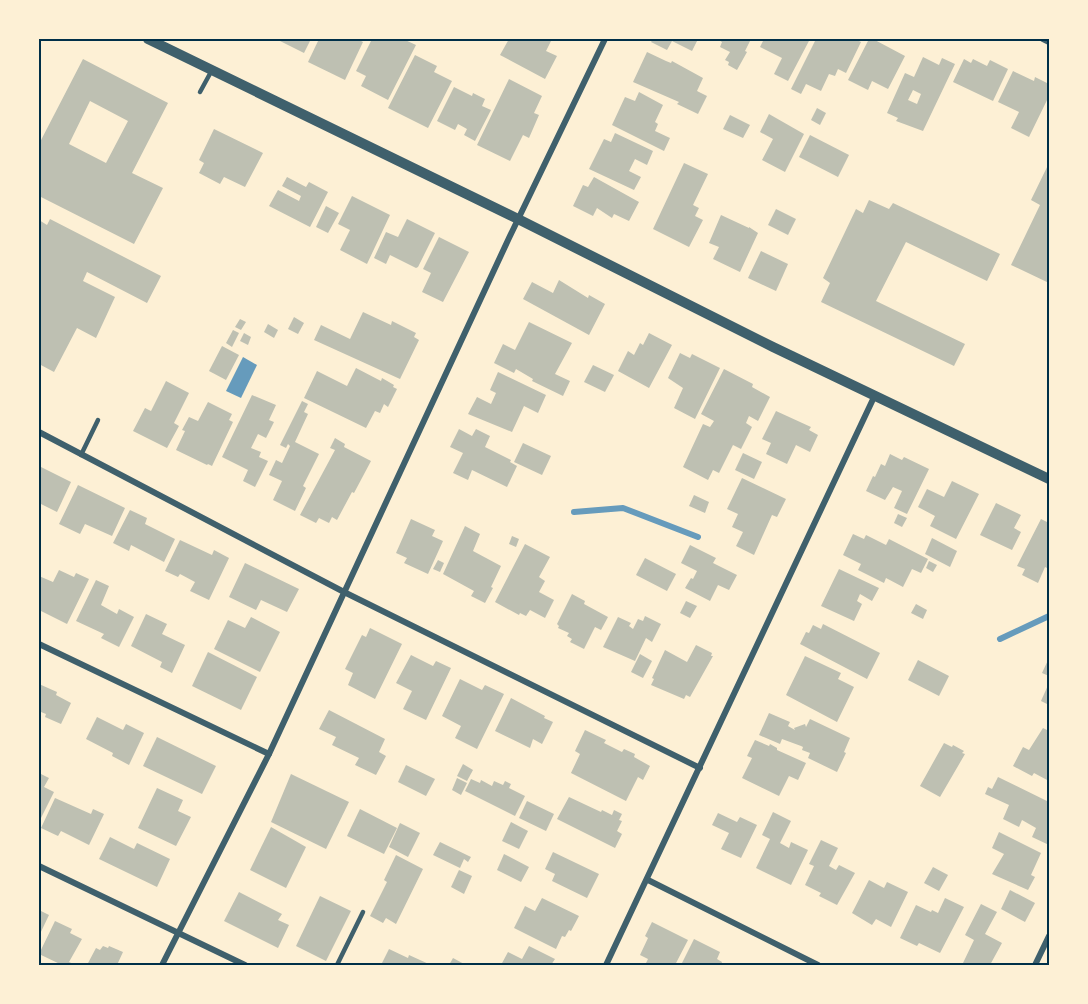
<svg xmlns="http://www.w3.org/2000/svg" width="1088" height="1004" font-family="'Source Sans 3',sans-serif">
  <rect width="100%" height="100%" fill="#fdf0d5"/>
  <polygon fill="#669bbc" points="243,357 257,365 241,398 226,391"/>
  <g fill="none" stroke-linecap="round" stroke-linejoin="round">
    <g stroke="#669bbc" stroke-width="6">
      <polyline points="574,512 623,508 698,537"/>
      <polyline points="1000,639 1049,616"/>
    </g>
  </g>
  <g fill="#bec0b2" fill-rule="evenodd">
    <polygon points="276,39 311,39 304,53"/>
    <polygon points="319,39 357,39 363,42 345,80 308,62"/>
    <polygon points="372,39 403,39 416,45 388,100 361,86 366,76 356,71"/>
    <polygon points="509,39 552,39 546,51 557,56 545,79 500,55"/>
    <polygon points="653,39 698,39 692,51 672,41 667,50 651,42"/>
    <polygon points="717,39 751,39 745,51 747,52 737,70 728,65 729,62 725,60 730,52 720,47 722,42"/>
    <polygon points="764,39 810,39 788,81 774,74 782,58 760,47"/>
    <polygon points="816,39 855,39 861,42 846,73 838,69 835,76 829,74 821,91 806,84 801,94 791,89"/>
    <polygon points="869,39 873,39 905,56 888,89 872,81 868,90 848,80"/>
    <polygon points="647,52 666,61 671,63 672,61 703,78 697,91 707,96 698,114 677,104 679,102 633,82"/>
    <polygon points="415,55 437,66 434,72 452,81 428,128 388,108"/>
    <path d="M923,57L939,65L942,58L955,64L923,131L896,121L898,118L887,113L905,73L914,77ZM913,90L921,94L917,104L908,100Z"/>
    <path d="M83,59L168,103L132,173L163,188L134,244L39,196V144ZM90,101L128,121L106,163L69,144Z"/>
    <polygon points="964,59 971,63 973,59 987,66 990,60 1008,69 993,101 953,82"/>
    <polygon points="1013,71 1034,81 1035,77 1049,84 1049,96 1029,137 1011,128 1019,112 998,102"/>
    <polygon points="509,79 542,96 534,113 539,115 529,138 523,135 510,161 477,145"/>
    <polygon points="454,87 472,96 473,93 485,99 482,106 491,110 475,141 464,135 467,129 458,124 455,130 437,121"/>
    <polygon points="639,92 663,105 655,122 658,124 655,131 670,138 664,151 612,125 625,97 635,101"/>
    <polygon points="817,108 826,113 820,125 811,120"/>
    <polygon points="769,114 804,134 785,172 762,160 773,139 760,132"/>
    <polygon points="730,115 750,125 743,138 723,129"/>
    <polygon points="214,129 263,153 245,187 224,177 220,184 199,173 204,163 199,160"/>
    <polygon points="615,133 653,151 647,165 635,159 629,171 641,177 634,190 589,169 604,139 611,142"/>
    <polygon points="810,135 849,155 838,177 799,157"/>
    <polygon points="684,163 708,174 693,205 699,208 695,216 703,220 689,247 653,229"/>
    <polygon points="1049,163 1049,283 1011,265 1040,205 1031,200"/>
    <polygon points="287,177 306,187 309,182 328,192 310,227 269,206 278,190 299,201 301,196 282,186"/>
    <polygon points="594,177 639,202 629,221 614,214 612,218 597,208 593,216 573,206 583,185 588,187"/>
    <polygon points="352,196 390,215 367,264 340,250 350,230 338,224"/>
    <polygon points="869,200 889,209 893,203 1000,254 987,281 906,242 876,301 965,344 954,366 821,302 830,283 823,278 856,209 863,213"/>
    <polygon points="326,206 339,213 328,233 316,227"/>
    <polygon points="776,209 796,219 788,235 768,225"/>
    <polygon points="721,215 749,228 749,227 758,233 740,272 713,259 719,247 709,243"/>
    <polygon points="50,219 161,276 147,303 87,272 83,281 115,297 96,338 77,328 54,372 39,364 39,220 47,225"/>
    <polygon points="407,219 435,233 418,267 416,268 390,255 386,264 374,258 386,232 398,237"/>
    <polygon points="439,237 469,252 443,302 422,292 431,273 423,269"/>
    <polygon points="761,251 788,264 776,291 748,278"/>
    <polygon points="559,280 588,298 589,295 605,304 589,335 523,299 532,282 553,293"/>
    <polygon points="363,312 391,325 392,321 416,333 414,337 419,340 400,379 314,340 321,325 350,339"/>
    <polygon points="294,317 304,323 298,334 288,329"/>
    <polygon points="240,319 246,322 241,330 235,327"/>
    <polygon points="529,322 572,343 555,374 570,381 563,396 532,381 533,379 516,369 514,373 494,363 503,344 515,350"/>
    <polygon points="268,324 278,330 274,338 264,332"/>
    <polygon points="233,330 239,333 232,347 226,343"/>
    <polygon points="244,333 251,337 248,345 240,341"/>
    <polygon points="649,333 672,345 649,388 618,371 628,351 634,355 640,343 643,345"/>
    <polygon points="222,346 239,355 226,380 209,371"/>
    <polygon points="680,353 690,358 692,354 720,368 695,419 674,408 683,388 668,378"/>
    <polygon points="593,365 614,375 605,392 584,382"/>
    <polygon points="356,368 381,381 382,378 394,385 393,387 397,389 388,407 384,404 380,413 375,411 366,428 304,398 317,371 347,386"/>
    <polygon points="724,369 753,384 752,387 770,397 758,421 749,416 746,423 752,427 741,449 733,445 719,473 713,470 708,480 683,467 703,424 710,427 714,421 701,414"/>
    <polygon points="498,372 546,395 538,413 524,406 512,432 468,414 477,397 491,404 496,393 490,390"/>
    <polygon points="166,381 189,393 174,423 179,426 167,448 133,431 145,408 151,411"/>
    <polygon points="252,395 276,405 269,420 274,422 266,438 258,434 251,448 261,452 259,457 268,461 255,487 243,481 248,470 222,457"/>
    <polygon points="302,401 308,404 304,412 308,414 295,442 319,454 303,486 306,488 295,511 273,500 282,481 269,475 276,460 282,463 290,446 288,444 286,448 280,445"/>
    <polygon points="208,402 232,414 229,420 233,422 212,466 208,464 207,465 176,450 185,431 182,430 189,417 198,421"/>
    <polygon points="776,411 811,427 809,430 818,435 810,452 796,445 787,464 766,454 771,443 762,439"/>
    <polygon points="459,429 472,436 476,429 490,436 485,447 511,460 510,462 517,466 507,487 472,470 468,480 453,473 463,453 450,447"/>
    <polygon points="335,438 345,444 344,447 371,461 354,493 352,492 337,520 332,517 329,523 319,518 316,523 300,515 335,450 330,448"/>
    <polygon points="523,443 551,456 542,475 514,462"/>
    <polygon points="743,453 762,462 754,479 735,470"/>
    <polygon points="890,454 902,460 904,457 929,469 907,514 894,508 902,491 893,487 885,500 866,491 873,476 875,477 881,464 885,466"/>
    <polygon points="39,466 71,482 57,512 39,503"/>
    <polygon points="742,478 786,499 777,517 772,515 754,555 736,546 743,532 732,527 738,514 727,509"/>
    <polygon points="952,481 979,494 956,539 930,526 935,516 918,507 927,489 944,497"/>
    <polygon points="78,485 125,508 112,536 85,524 80,534 59,524"/>
    <polygon points="694,495 709,502 705,513 689,506"/>
    <polygon points="996,503 1021,515 1014,528 1021,532 1012,550 980,535"/>
    <polygon points="130,510 147,518 145,524 175,539 164,562 131,545 129,551 113,543"/>
    <polygon points="898,514 907,518 902,527 894,523"/>
    <polygon points="411,519 435,530 432,536 443,541 428,574 404,563 407,558 396,553"/>
    <polygon points="1041,519 1049,523 1049,569 1045,567 1038,583 1022,575 1025,569 1017,566"/>
    <polygon points="465,526 480,534 473,551 501,566 491,587 493,588 485,603 471,596 474,591 443,574"/>
    <polygon points="853,534 864,539 866,535 886,545 889,539 928,559 921,573 912,569 903,587 886,578 884,583 858,570 861,564 843,555"/>
    <polygon points="512,536 519,539 516,547 509,544"/>
    <polygon points="932,538 957,551 950,567 925,554"/>
    <polygon points="180,540 212,555 214,550 229,558 209,600 190,591 195,582 180,574 178,577 165,571"/>
    <polygon points="525,544 550,557 539,577 545,581 539,592 554,600 545,618 530,610 526,616 520,613 519,615 495,602"/>
    <polygon points="690,545 716,558 713,563 737,575 729,590 718,585 710,601 685,588 691,578 693,579 697,571 681,563"/>
    <polygon points="645,558 676,574 667,591 636,575"/>
    <polygon points="438,560 444,563 440,572 433,569"/>
    <polygon points="929,561 937,565 933,572 926,568"/>
    <polygon points="245,563 299,589 287,612 261,600 256,610 229,597"/>
    <polygon points="839,569 879,588 872,601 860,594 857,601 862,604 854,621 821,606"/>
    <polygon points="59,570 74,577 76,573 89,579 67,624 39,610 39,576 53,582"/>
    <polygon points="96,580 109,586 101,605 117,614 119,609 134,617 119,647 101,638 104,634 76,621"/>
    <polygon points="572,594 585,601 584,604 608,617 601,630 595,627 584,649 570,642 572,639 567,636 569,633 558,628 559,626 557,624"/>
    <polygon points="686,601 697,606 690,618 680,613"/>
    <polygon points="916,604 927,610 923,619 911,613"/>
    <polygon points="146,614 167,624 162,634 185,645 172,673 160,667 162,662 131,646"/>
    <polygon points="645,616 661,624 652,642 646,638 635,661 603,647 618,617 631,623 629,626 633,629 638,619 643,621"/>
    <polygon points="251,617 280,632 260,672 214,649 228,620 245,628"/>
    <polygon points="823,624 880,653 867,679 800,644 806,632 809,633 813,625 821,629"/>
    <polygon points="370,628 402,644 375,699 348,685 353,673 345,669 362,635 366,637"/>
    <polygon points="696,645 712,653 711,656 713,656 690,697 686,695 684,699 651,685 654,679 652,678 665,650 687,662"/>
    <polygon points="208,652 257,677 241,710 192,686"/>
    <polygon points="640,654 652,661 643,678 631,672"/>
    <polygon points="411,655 433,666 436,661 451,668 426,720 403,709 412,691 396,683"/>
    <polygon points="805,656 841,673 838,679 854,687 837,722 786,695"/>
    <polygon points="1049,658 1049,676 1042,673"/>
    <polygon points="918,660 949,676 939,696 908,680"/>
    <polygon points="460,679 482,690 485,685 504,694 477,749 455,738 461,726 442,716"/>
    <polygon points="1049,683 1049,705 1041,701"/>
    <polygon points="39,684 57,692 56,695 71,703 61,724 45,717 46,714 41,712 39,717"/>
    <polygon points="511,698 545,716 544,718 553,722 542,744 533,739 530,748 495,731"/>
    <polygon points="329,710 385,739 379,752 386,756 376,775 355,765 359,758 332,745 336,737 319,729"/>
    <polygon points="769,713 790,722 788,726 795,730 794,728 805,724 806,727 810,719 850,738 844,752 846,753 837,772 808,758 810,753 802,750 803,747 801,746 782,739 780,744 759,735"/>
    <polygon points="97,717 123,730 126,724 144,733 129,765 112,756 113,753 86,739"/>
    <polygon points="1043,728 1049,731 1049,781 1034,773 1032,776 1013,766 1023,747 1029,750"/>
    <polygon points="585,730 606,740 604,743 622,752 624,749 635,754 634,757 650,766 643,780 638,777 626,801 571,773 580,754 575,751"/>
    <polygon points="157,737 216,766 202,794 143,766"/>
    <polygon points="755,740 769,746 770,744 777,748 777,750 806,763 798,780 789,776 779,796 742,778 752,758 747,756"/>
    <polygon points="944,743 952,747 953,745 964,751 962,753 965,754 940,797 920,786"/>
    <polygon points="463,764 473,770 467,781 457,776"/>
    <polygon points="406,765 435,779 426,796 398,782"/>
    <polygon points="39,773 49,778 44,787 54,792 39,822"/>
    <polygon points="291,774 349,802 326,849 271,822"/>
    <polygon points="998,777 1049,802 1049,845 1032,837 1036,828 1022,820 1019,827 1003,819 1009,805 985,794 988,787 992,789"/>
    <polygon points="457,778 467,783 461,795 452,790"/>
    <polygon points="471,779 480,783 481,780 492,786 494,781 503,785 505,781 511,784 509,788 525,796 515,816 465,791"/>
    <polygon points="157,788 183,800 178,811 191,817 176,846 138,828"/>
    <polygon points="569,797 601,812 602,810 612,815 614,810 622,814 619,820 622,821 617,831 622,834 615,848 557,819"/>
    <polygon points="55,798 91,814 93,809 104,814 89,845 61,831 58,836 41,828"/>
    <polygon points="527,801 554,814 546,831 519,818"/>
    <polygon points="360,809 397,828 384,854 347,836"/>
    <polygon points="773,812 791,821 780,843 789,848 791,842 808,850 791,885 756,868 770,839 762,835"/>
    <polygon points="718,813 737,822 740,817 757,825 741,858 721,849 729,833 712,825"/>
    <polygon points="511,822 528,831 519,849 502,841"/>
    <polygon points="400,823 420,833 408,857 389,847"/>
    <polygon points="271,827 306,847 286,888 250,870"/>
    <polygon points="999,832 1041,853 1031,875 1035,877 1028,890 992,874 1004,854 992,848"/>
    <polygon points="110,837 134,849 137,843 170,859 157,887 99,859"/>
    <polygon points="821,840 838,848 829,866 836,870 839,865 855,873 837,905 819,896 821,893 805,885 814,866 809,864"/>
    <polygon points="440,842 471,857 468,862 464,859 460,868 433,855"/>
    <polygon points="553,852 599,874 587,898 552,881 555,874 545,869"/>
    <polygon points="504,854 529,867 521,882 497,870"/>
    <polygon points="396,855 423,869 396,924 386,918 383,923 370,916 387,882 384,880"/>
    <polygon points="933,867 948,875 939,891 924,883"/>
    <polygon points="459,870 472,876 464,894 451,887"/>
    <polygon points="869,880 884,888 887,882 908,892 891,927 876,919 872,925 852,913"/>
    <polygon points="1010,890 1035,903 1025,922 1001,909"/>
    <polygon points="239,892 282,914 278,920 289,925 278,948 224,921"/>
    <polygon points="320,896 351,911 326,961 296,946"/>
    <polygon points="542,898 579,916 571,931 569,930 565,937 562,936 556,949 514,928 525,906 535,911"/>
    <polygon points="945,898 964,907 940,953 919,943 917,946 900,938 916,905 931,912 932,910 938,913"/>
    <polygon points="981,904 997,912 985,934 1002,943 990,965 967,965 963,963 974,940 965,935"/>
    <polygon points="39,910 49,915 39,936"/>
    <polygon points="55,921 72,929 70,933 82,939 69,962 76,965 62,965 39,954"/>
    <polygon points="652,922 688,940 675,965 645,965 648,959 640,955 648,938 645,936"/>
    <polygon points="694,939 720,952 717,959 722,962 721,965 681,965"/>
    <polygon points="103,946 108,948 109,946 123,952 117,965 87,965 96,948 100,950"/>
    <polygon points="529,946 555,959 551,965 501,965 508,952 522,959"/>
    <polygon points="389,949 408,958 409,955 431,965 381,965"/>
    <polygon points="453,958 466,965 449,965"/>
  </g>
  <g fill="none" stroke-linecap="round" stroke-linejoin="round">
    <g stroke="#3f606c" stroke-width="4.5">
      <polyline points="200,92 212,70"/>
      <polyline points="81,455 98,420"/>
      <polyline points="337,965 363,912"/>
    </g>
    <g stroke="#3f606c" stroke-width="6">
      <polyline points="1043,39 1049,42"/>
      <polyline points="39,432 344,592 700,768"/>
      <polyline points="39,644 269,754"/>
      <polyline points="39,866 245,965"/>
      <polyline points="648,880 818,965"/>
      <polyline points="162,965 269,754 509,238 605,39"/>
      <polyline points="606,965 875,395"/>
      <polyline points="1035,965 1049,936"/>
    </g>
    <polyline stroke="#3f606c" stroke-width="10" points="148,39 518,219 773,347 1049,479"/>
  </g>
  <rect width="1088" height="1004" fill="none" stroke="#fdf0d5" stroke-width="81"/>
  <rect x="40" y="40" width="1008" height="924" fill="none" stroke="#003049" stroke-width="2"/>
</svg>
